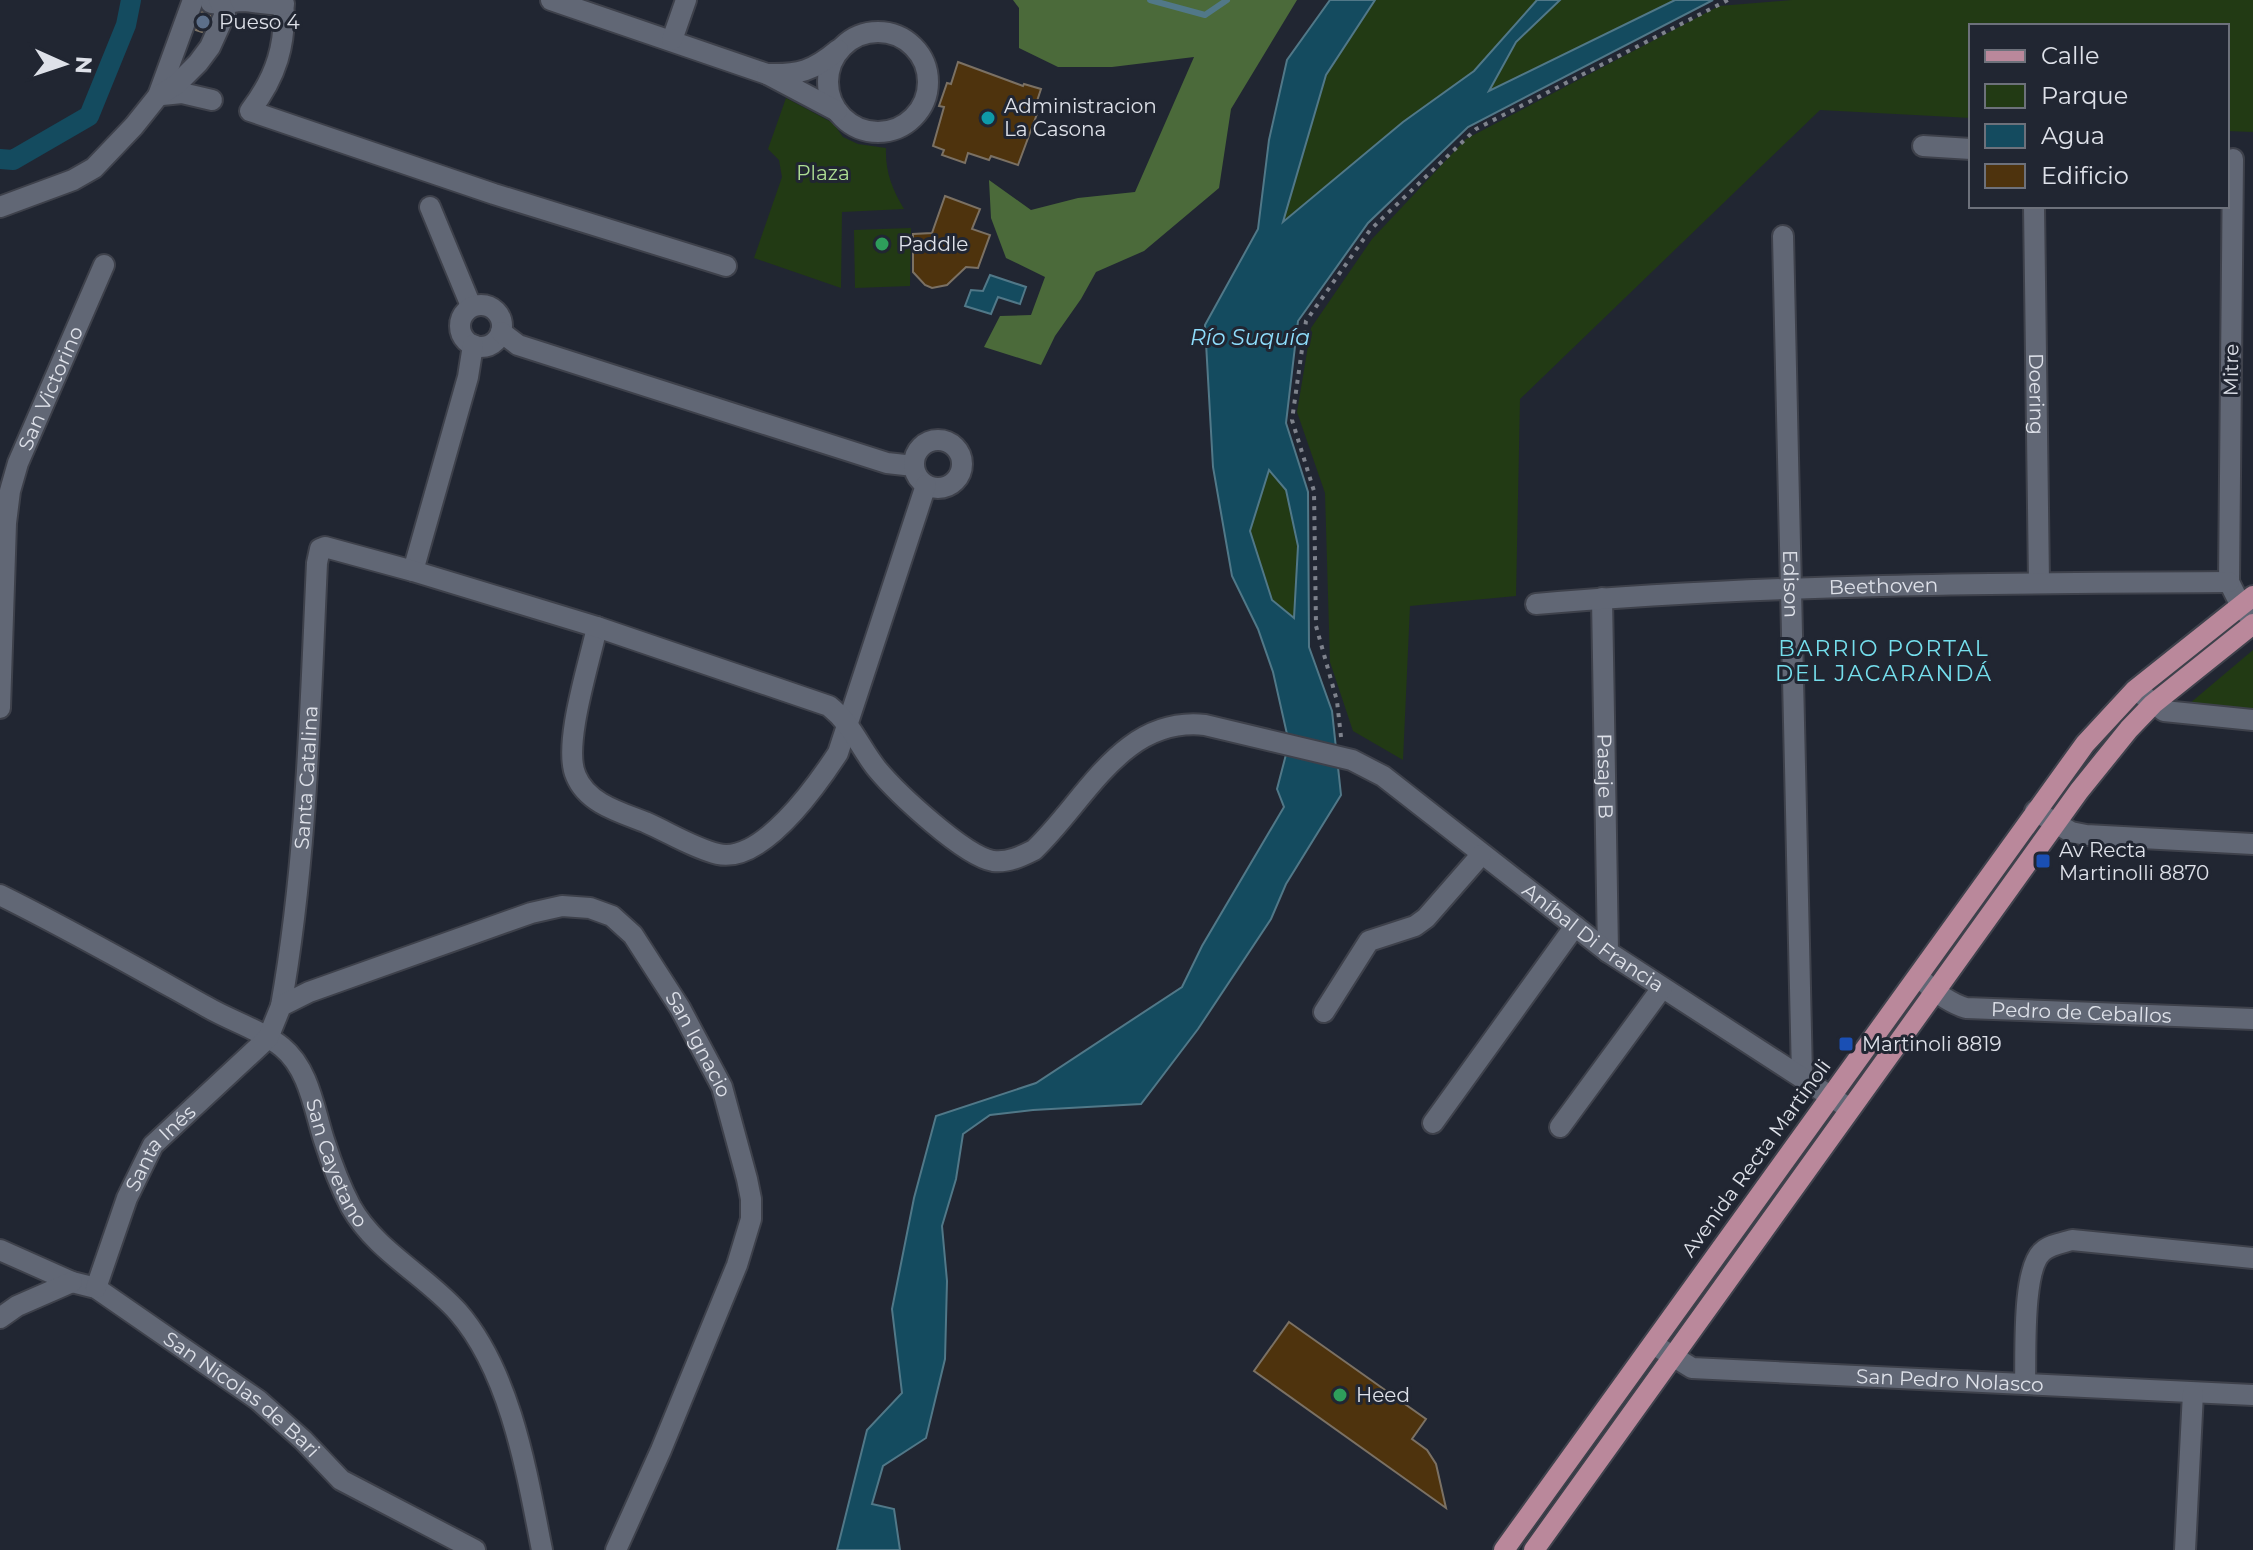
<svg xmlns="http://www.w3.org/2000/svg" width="2253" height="1550" font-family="Montserrat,sans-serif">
  <rect width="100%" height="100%" fill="#212632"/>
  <g fill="#223a14">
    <polygon points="1375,0 1537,0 1474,71 1403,122 1282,224 1326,75"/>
    <polygon points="1560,0 1675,0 1488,92 1516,42"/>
    <polygon points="1792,0 2253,0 2253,132 2227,131 2227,26 1971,26 1971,118 1820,110 1520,399 1516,596 1410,606 1403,760 1353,731 1330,662 1325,493 1297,412 1311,328 1372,239 1466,139 1719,6"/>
    <path d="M786,98L833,123L843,137L858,144L886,148C885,171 892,189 904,209L842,212L841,288L754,258L782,177L779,160L768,149Z"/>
    <polygon points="911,228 910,286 855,288 854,230"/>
    <polygon points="1269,469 1286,490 1298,546 1294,619 1272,600 1250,531"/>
    <polygon points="2253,650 2253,710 2189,704"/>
  </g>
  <polygon fill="#4b6a3a" points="1013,0 1297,0 1231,109 1219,188 1144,251 1096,272 1081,299 1055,336 1041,365 984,347 1000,316 1031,315 1045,277 1006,258 991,218 989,180 1031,210 1078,198 1135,192 1194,57 1112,67 1058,67 1019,48 1019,8"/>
  <g fill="#144b5f" stroke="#517888" stroke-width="2" fill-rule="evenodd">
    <path d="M1330,0H1375L1326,75L1283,222L1403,122L1474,71L1537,0H1560L1516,42L1489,91L1675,0H1713L1468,127L1368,223L1298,321L1286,423L1308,492L1309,647L1332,711L1341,795L1286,884L1271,919L1198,1029L1141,1104L1033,1110L990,1115L963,1134L956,1179L942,1226L947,1281L945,1359L926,1438L883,1466L872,1504L894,1509L900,1550H837L867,1430L902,1393L892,1309L914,1198L936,1116L1036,1083L1182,987L1202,946L1284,807L1277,789L1289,743L1273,672L1258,629L1232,576L1213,467L1205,325L1258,229L1269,140L1287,60ZM1269,470L1286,490L1298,546L1294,618L1272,600L1250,531Z"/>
    <polygon points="990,275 1026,287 1020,304 998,297 991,314 965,306 971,290 983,291"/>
  </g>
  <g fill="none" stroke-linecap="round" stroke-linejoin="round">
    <polyline stroke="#517888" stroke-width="6" points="1150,0 1205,15 1227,0"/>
    <polyline stroke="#144b5f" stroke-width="20" points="0,159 13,160 89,116 126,25 131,0"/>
  </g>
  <g fill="#4e330d" stroke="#7b7164" stroke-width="2">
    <polygon points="202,12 210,16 202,32 196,30"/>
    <polygon points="958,62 1023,86 1024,84 1041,89 1033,113 1037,114 1018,165 991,156 989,160 968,153 965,163 942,155 944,150 933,146 944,107 939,106 947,83 951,84"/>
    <polygon points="945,196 980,209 972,229 990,235 978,268 966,267 947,285 932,288 925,285 913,272 913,234 932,233"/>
    <polygon points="1289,1322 1426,1419 1412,1439 1427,1450 1436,1464 1446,1508 1254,1371"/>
  </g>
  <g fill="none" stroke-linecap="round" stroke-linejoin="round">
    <defs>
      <g id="street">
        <path d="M283,0C287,44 276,77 250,111L494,194L726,266"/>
        <polyline points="551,0 767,74"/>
        <path d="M211,3C223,5 232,1 244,1C258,2 269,6 284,4"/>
        <circle cx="878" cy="82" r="50"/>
        <polyline points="672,40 686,0"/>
        <polyline points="162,95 182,93 212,100"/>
        <polyline points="158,96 193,0"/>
        <path d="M837,111L767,74C799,75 813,71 838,50"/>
        <polyline points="1923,146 1971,149"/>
        <polyline points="2233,159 2229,582 2241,606 2253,621"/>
        <path id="s1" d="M2034,206L2039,583"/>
        <polyline points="0,207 73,180 94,168 134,126 158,96 177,84 198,63 210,47 225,14 219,0"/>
        <polyline points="430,207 471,306"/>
        <path id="s2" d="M1783,236L1802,1076"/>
        <circle cx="481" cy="326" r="21"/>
        <polyline points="501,332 518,345 887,463 914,466"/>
        <circle cx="938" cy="464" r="24"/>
        <polyline points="413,571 468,377 473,345"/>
        <path id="s3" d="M1602,598L1608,952"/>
        <path id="s4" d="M1536,604C1766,584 1999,583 2229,582"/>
        <path d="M597,627C590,661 562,746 576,776C587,803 619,812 645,822C668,832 693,848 718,854C762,864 817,785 838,753L926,485"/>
        <polyline points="2140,693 2164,711 2253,720"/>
        <path id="s5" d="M0,708L6,523L10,491L18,463L104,265"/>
        <polyline points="2035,811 2071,832 2086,835 2253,844"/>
        <path id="s6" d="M0,895C71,930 139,969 207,1007C231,1021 261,1030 282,1047C309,1069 314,1109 324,1140C331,1162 340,1186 351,1207C376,1251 425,1275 458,1312C511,1373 527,1474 542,1550"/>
        <path id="s7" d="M1922,980C1935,992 1949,1003 1966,1008L2253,1019"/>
        <path id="s8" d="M281,1006C307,860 310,711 317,563L320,549L325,547L413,571L597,627L829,706C852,724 860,748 877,769C897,793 964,856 993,861C1008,863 1022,856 1034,850C1086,801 1122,716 1205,725L1352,760L1383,776L1608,952L1850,1109"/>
        <polyline points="1324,1012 1369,941 1415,926 1426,918 1481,855"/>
        <polyline points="1433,1123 1575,926"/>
        <polyline points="1560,1127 1662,988"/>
        <path id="s9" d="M0,1250L72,1282L96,1288L258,1400L303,1440L341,1480L475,1550"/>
        <path id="s10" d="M96,1288L127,1198L153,1145L268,1038L281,1006L309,992L531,913L562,906L590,908L612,916L633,935L680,1008L722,1087L747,1179L751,1199V1219L737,1265L661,1450L616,1550"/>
        <polyline points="0,1318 17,1306 72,1282"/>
        <path id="s11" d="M1653,1344L1692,1368L2253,1395"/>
        <path d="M2025,1383C2026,1354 2022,1270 2042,1252C2049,1245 2062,1243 2072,1240L2253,1258"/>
        <polyline points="2185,1550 2193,1393"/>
      </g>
      <g id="primary">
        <polyline points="1504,1550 2085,744 2135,690 2253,596"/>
        <polyline points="1534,1550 2079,791 2129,729 2153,704 2253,624"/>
      </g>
    </defs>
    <use href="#street" stroke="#3e414b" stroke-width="24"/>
    <use href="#primary" stroke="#3e414b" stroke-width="24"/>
    <polyline stroke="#7e828c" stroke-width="4" stroke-dasharray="4 6" stroke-linecap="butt" points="1341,737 1337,701 1316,626 1314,491 1292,420 1306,321 1370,230 1476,129 1728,0"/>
    <use href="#street" stroke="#616775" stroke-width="20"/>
    <use href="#primary" stroke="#ba889b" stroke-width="20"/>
  </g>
  <circle fill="#5c6f8a" stroke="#212632" stroke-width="3" cx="203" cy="22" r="8"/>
  <circle fill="#0f9aa8" stroke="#212632" stroke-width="3" cx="988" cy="118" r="8"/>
  <g fill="#2e9e5b" stroke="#212632" stroke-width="3">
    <circle cx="882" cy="244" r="8"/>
    <circle cx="1340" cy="1395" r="8"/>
  </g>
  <g fill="#1a4fb4" stroke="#212632" stroke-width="3">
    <rect x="2035" y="853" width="16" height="16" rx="4"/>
    <rect x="1838" y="1036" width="16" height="16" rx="4"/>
  </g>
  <g text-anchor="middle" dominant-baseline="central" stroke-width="6" stroke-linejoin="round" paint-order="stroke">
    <g font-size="20" fill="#dee1e9" stroke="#212632" text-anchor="start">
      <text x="219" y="22">Pueso 4</text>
      <text x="1004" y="106">Administracion<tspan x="1004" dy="23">La Casona</tspan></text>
      <text x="898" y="244">Paddle</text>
      <text x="2059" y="850">Av Recta<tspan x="2059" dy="23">Martinolli 8870</tspan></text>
      <text x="1862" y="1044">Martinoli 8819</text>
      <text x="1356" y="1395">Heed</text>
    </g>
    <g font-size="20" fill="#addd93" stroke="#212632">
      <text x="823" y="173">Plaza</text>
    </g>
    <g font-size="20" fill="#dee1e9" stroke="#212632">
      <text transform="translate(2231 370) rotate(-89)">Mitre</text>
      <text stroke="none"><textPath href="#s5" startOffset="328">San Victorino</textPath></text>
      <text stroke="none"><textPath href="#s1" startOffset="188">Doering</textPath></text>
      <text stroke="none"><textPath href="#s2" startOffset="348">Edison</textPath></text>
      <text stroke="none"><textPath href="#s4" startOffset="348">Beethoven</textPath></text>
      <text stroke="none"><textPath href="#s3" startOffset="178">Pasaje B</textPath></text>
      <text stroke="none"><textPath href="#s8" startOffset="230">Santa Catalina</textPath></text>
      <text stroke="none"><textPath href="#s8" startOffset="1938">Aníbal Di Francia</textPath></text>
      <text stroke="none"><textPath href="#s7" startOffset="168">Pedro de Ceballos</textPath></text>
      <text stroke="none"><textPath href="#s10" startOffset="852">San Ignacio</textPath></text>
      <text stroke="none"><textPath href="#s10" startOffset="156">Santa Inés</textPath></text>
      <text transform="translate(1756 1158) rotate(-54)">Avenida Recta Martinoli</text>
      <text stroke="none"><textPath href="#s6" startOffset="450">San Cayetano</textPath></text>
      <text stroke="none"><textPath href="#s11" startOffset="304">San Pedro Nolasco</textPath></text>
      <text stroke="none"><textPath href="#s9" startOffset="284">San Nicolas de Bari</textPath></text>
    </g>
    <g font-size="22" font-style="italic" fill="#8eddfc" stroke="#212632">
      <text x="1250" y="337">Río Suquía</text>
    </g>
    <g font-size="22" letter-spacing="2" fill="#75dfed" stroke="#212632">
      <text x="1884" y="648">BARRIO PORTAL<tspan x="1884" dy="25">DEL JACARANDÁ</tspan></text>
    </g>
  </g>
  <rect x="1969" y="24" width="260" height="184" fill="#212632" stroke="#6d717b" stroke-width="2"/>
  <rect x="1985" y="50" width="40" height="12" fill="#ba889b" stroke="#6d717b" stroke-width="2"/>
  <text x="2041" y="64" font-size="24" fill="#dee1e9">Calle</text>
  <rect x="1985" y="84" width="40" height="24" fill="#223a14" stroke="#6d717b" stroke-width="2"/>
  <text x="2041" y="104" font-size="24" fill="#dee1e9">Parque</text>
  <rect x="1985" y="124" width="40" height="24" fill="#144b5f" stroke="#6d717b" stroke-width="2"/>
  <text x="2041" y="144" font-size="24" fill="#dee1e9">Agua</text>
  <rect x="1985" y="164" width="40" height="24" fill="#4e330d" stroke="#6d717b" stroke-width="2"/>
  <text x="2041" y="184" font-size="24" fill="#dee1e9">Edificio</text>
  <g transform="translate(64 64) rotate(93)" stroke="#212632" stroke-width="6" paint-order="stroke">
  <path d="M0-6L14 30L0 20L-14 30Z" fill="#dee1e9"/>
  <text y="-12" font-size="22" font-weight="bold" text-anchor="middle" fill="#dee1e9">N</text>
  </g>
</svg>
